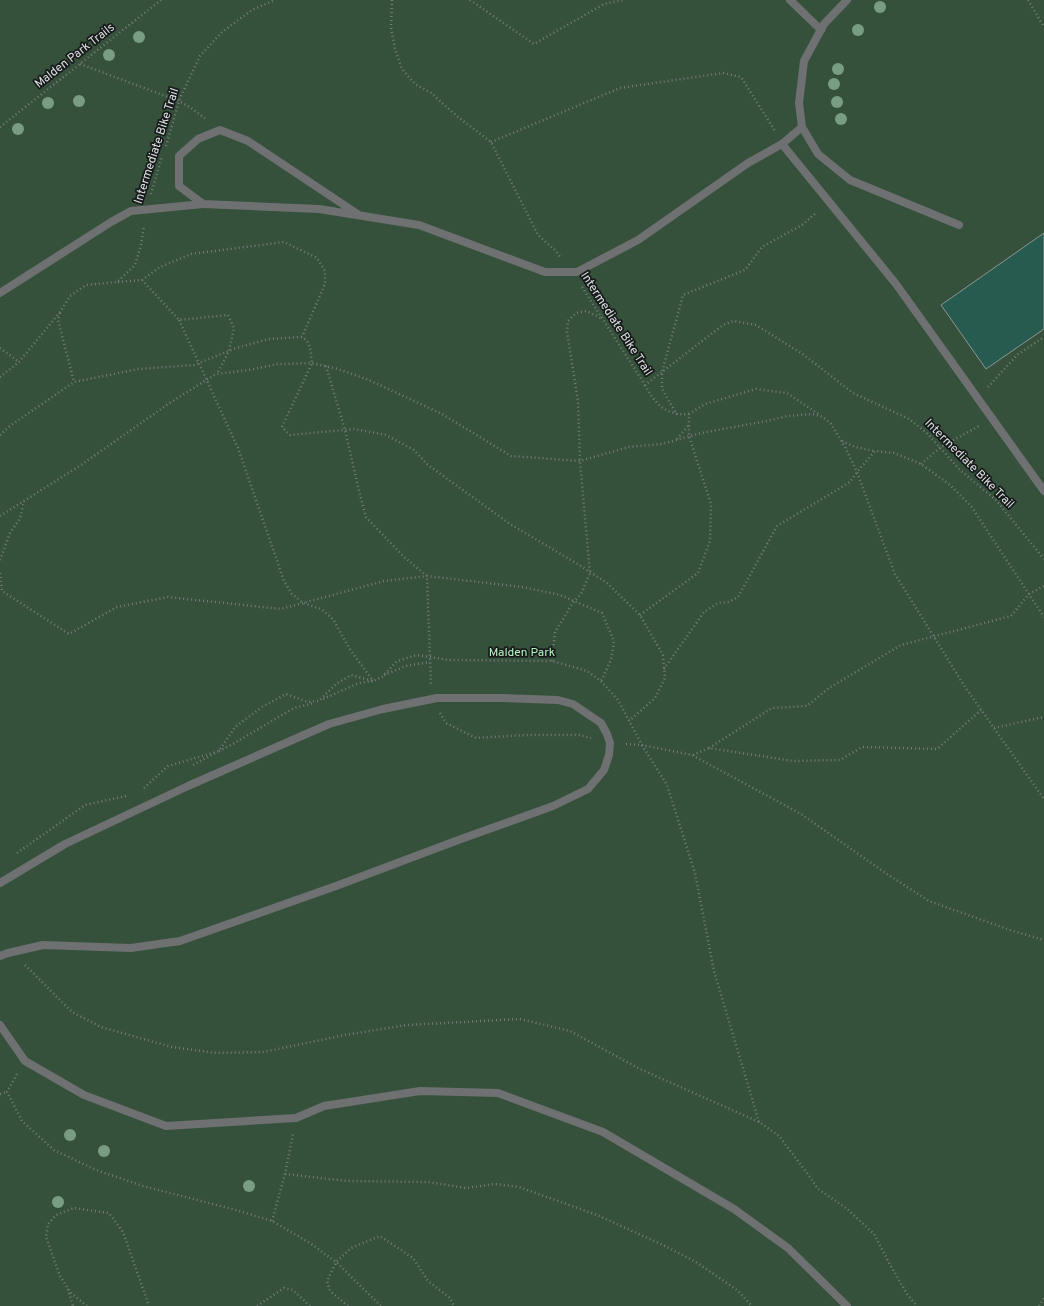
<svg xmlns="http://www.w3.org/2000/svg" width="1044" height="1306" font-family="Overpass,sans-serif">
  <rect width="100%" height="100%" fill="#2d3333"/>
  <rect fill="#36513b" x="0" y="0" width="1044" height="1306"/>
  <polygon fill="#275b4f" stroke="#8e9493" points="1044,233 1044,329 986,369 941,305"/>
  <g fill="none" stroke-linecap="round" stroke-linejoin="round">
    <g stroke="#777c7c" stroke-width="2.5" stroke-dasharray="1 3" stroke-linecap="butt">
      <polyline points="392,0 391,28 395,49 402,69 415,84 431,93 458,117 491,142 538,235 556,251 560,257"/>
      <polyline points="470,0 534,44 604,4 623,0"/>
      <polyline points="1028,0 1044,27"/>
      <polyline points="80,64 179,101 191,108 206,119"/>
      <polyline points="0,127 161,0"/>
      <polyline points="491,142 620,88 723,73 741,77 775,131"/>
      <polyline points="166,146 180,98 200,56 222,32 252,10 275,0"/>
      <polyline points="151,194 162,156"/>
      <polyline points="142,280 179,320 228,315 234,328 229,351 217,374"/>
      <polyline points="118,282 142,280 160,267 191,254 284,242 317,258 325,271 325,284 302,337"/>
      <polyline points="582,287 645,385 723,325 733,321 756,325 804,355 853,393 909,419 926,432 960,470 996,500 1044,559"/>
      <polyline points="60,313 58,320 74,382"/>
      <polyline points="179,320 238,448 284,581 292,594 303,603 321,609 333,619 349,648 373,681 359,683 321,700"/>
      <polyline points="0,348 19,362"/>
      <polyline points="326,366 345,430 359,491 366,517 404,557 427,576 431,684"/>
      <polyline points="0,377 19,362 60,312 70,296 86,285 117,282 135,265 141,245 144,226"/>
      <path d="M645,385C655,404 666,416 689,414"/>
      <polyline points="988,387 1017,355 1044,337"/>
      <polyline points="677,415 662,389 662,372 683,295 745,270 762,247 802,225 817,212"/>
      <polyline points="0,435 10,426 74,382 138,369 194,365 236,348 269,339 302,337 307,341 310,347 312,363 282,427 290,435 354,429 386,435 414,450 428,465 510,524 576,563 607,583 640,615 663,655 665,678 655,698 629,721"/>
      <polyline points="677,439 688,426"/>
      <polyline points="842,441 855,447 875,451"/>
      <polyline points="921,464 941,447 979,426"/>
      <polyline points="0,516 81,465 171,402 216,374 249,370 278,364 312,363 338,369 369,380 442,414 511,456 580,461 629,447 662,444 701,433 767,421 787,416 812,414 823,417 831,424 845,447 857,472 895,574 965,687 1044,799"/>
      <polyline points="0,560 10,533 20,519 24,501"/>
      <polyline points="0,573 2,591 69,634 117,607 168,597 281,609 384,581 427,576 522,587 560,595 602,613 614,641 611,660 601,681"/>
      <polyline points="640,615 698,573 710,541 711,504 689,436 689,414 705,404 756,389 787,393 820,415"/>
      <polyline points="552,661 555,632 574,601 581,594 590,573 580,461 578,401 567,332 568,321 576,313 586,311 601,318"/>
      <polyline points="664,669 704,612 718,603 729,602 738,597 777,526 850,482 857,472 875,451 894,453 921,464 950,485 971,506 1044,617"/>
      <polyline points="384,675 406,666 429,662"/>
      <polyline points="440,713 446,723 476,738 526,735 579,735 591,738"/>
      <polyline points="994,728 1044,717"/>
      <polyline points="626,744 642,745 667,785 695,873 714,971 759,1122"/>
      <polyline points="709,748 772,708 807,706 829,688 901,645 1011,616 1029,594 1044,586"/>
      <polyline points="219,751 233,744 294,708 314,703"/>
      <polyline points="693,755 709,748 793,761 840,760 862,747 937,749 981,710"/>
      <polyline points="193,765 215,753"/>
      <polyline points="144,788 168,766 219,751 235,727 262,707 286,694 308,702 319,701 336,684 351,675 373,681 382,677 397,661 417,655 449,660 552,661 587,671 601,681 618,700 642,745 692,755 801,814 887,874 929,901 1010,930 1044,940"/>
      <polyline points="17,853 85,805 126,796"/>
      <polyline points="25,965 72,1012 101,1027 172,1047 216,1053 263,1052 345,1035 407,1025 520,1019 570,1031 640,1069 759,1122 779,1136 807,1173 818,1189 846,1208 874,1234 888,1261 907,1294 917,1306"/>
      <polyline points="17,1074 7,1092 22,1121 54,1150 96,1170 143,1186 236,1210 272,1221 310,1243 336,1262 381,1306"/>
      <polyline points="0,1094 7,1092"/>
      <polyline points="285,1174 347,1181 428,1182 466,1188 495,1184 519,1187 597,1215 663,1245 696,1262 737,1290 752,1306"/>
      <polyline points="272,1221 285,1174 293,1134"/>
      <polyline points="68,1289 73,1306"/>
      <polyline points="87,1306 71,1293 60,1276 46,1237 48,1224 56,1215 74,1208 109,1213 123,1232 149,1306"/>
      <polyline points="257,1306 284,1288 293,1290 310,1306"/>
      <polyline points="348,1306 330,1291 327,1281 336,1262 351,1248 380,1236 413,1258 428,1281 450,1298 454,1306"/>
      <polyline points="1039,1306 1044,1298"/>
    </g>
    <g stroke="#6e7072" stroke-width="8">
      <polyline points="790,0 821,30"/>
      <polyline points="847,0 824,24 804,61 799,103 802,127 818,154 850,180 959,225"/>
      <polyline points="802,127 782,144 896,284 1044,491"/>
      <polyline points="359,215 248,141 220,130 198,139 179,156 179,186 203,204 319,209 419,225 545,272 577,272 638,240 748,163 782,144"/>
      <polyline points="0,293 111,222 131,211 203,204"/>
      <polyline points="0,883 65,844 188,786 329,724 383,709 437,698 502,698 558,700 573,704 601,723 607,734 610,743 609,755 604,770 588,789 553,806 461,839 336,886 180,941 131,948 43,945 8,953 0,956"/>
      <polyline points="0,1025 25,1061 84,1095 166,1126 296,1118 324,1106 420,1091 498,1093 603,1132 734,1209 788,1248 847,1306"/>
    </g>
  </g>
  <g fill="#799d82">
    <circle cx="880" cy="7" r="6"/>
    <circle cx="858" cy="30" r="6"/>
    <circle cx="139" cy="37" r="6"/>
    <circle cx="109" cy="55" r="6"/>
    <circle cx="838" cy="69" r="6"/>
    <circle cx="834" cy="84" r="6"/>
    <circle cx="79" cy="101" r="6"/>
    <circle cx="837" cy="102" r="6"/>
    <circle cx="48" cy="103" r="6"/>
    <circle cx="841" cy="119" r="6"/>
    <circle cx="18" cy="129" r="6"/>
    <circle cx="70" cy="1135" r="6"/>
    <circle cx="104" cy="1151" r="6"/>
    <circle cx="249" cy="1186" r="6"/>
    <circle cx="58" cy="1202" r="6"/>
  </g>
  <g text-anchor="middle" dominant-baseline="central" stroke-width="3.5" stroke-linejoin="round" paint-order="stroke">
    <g font-size="12" fill="#dee1e2" stroke="#171a1a">
      <text transform="translate(75 56) rotate(-38)">Malden Park Trails</text>
      <text transform="translate(157 146) rotate(-72)">Intermediate Bike Trail</text>
      <text transform="translate(616 324) rotate(57)">Intermediate Bike Trail</text>
      <text transform="translate(969 464) rotate(45)">Intermediate Bike Trail</text>
    </g>
    <g font-size="12" fill="#b7f3c3" stroke="#171a1a">
      <text x="522" y="653">Malden Park</text>
    </g>
  </g>
</svg>
